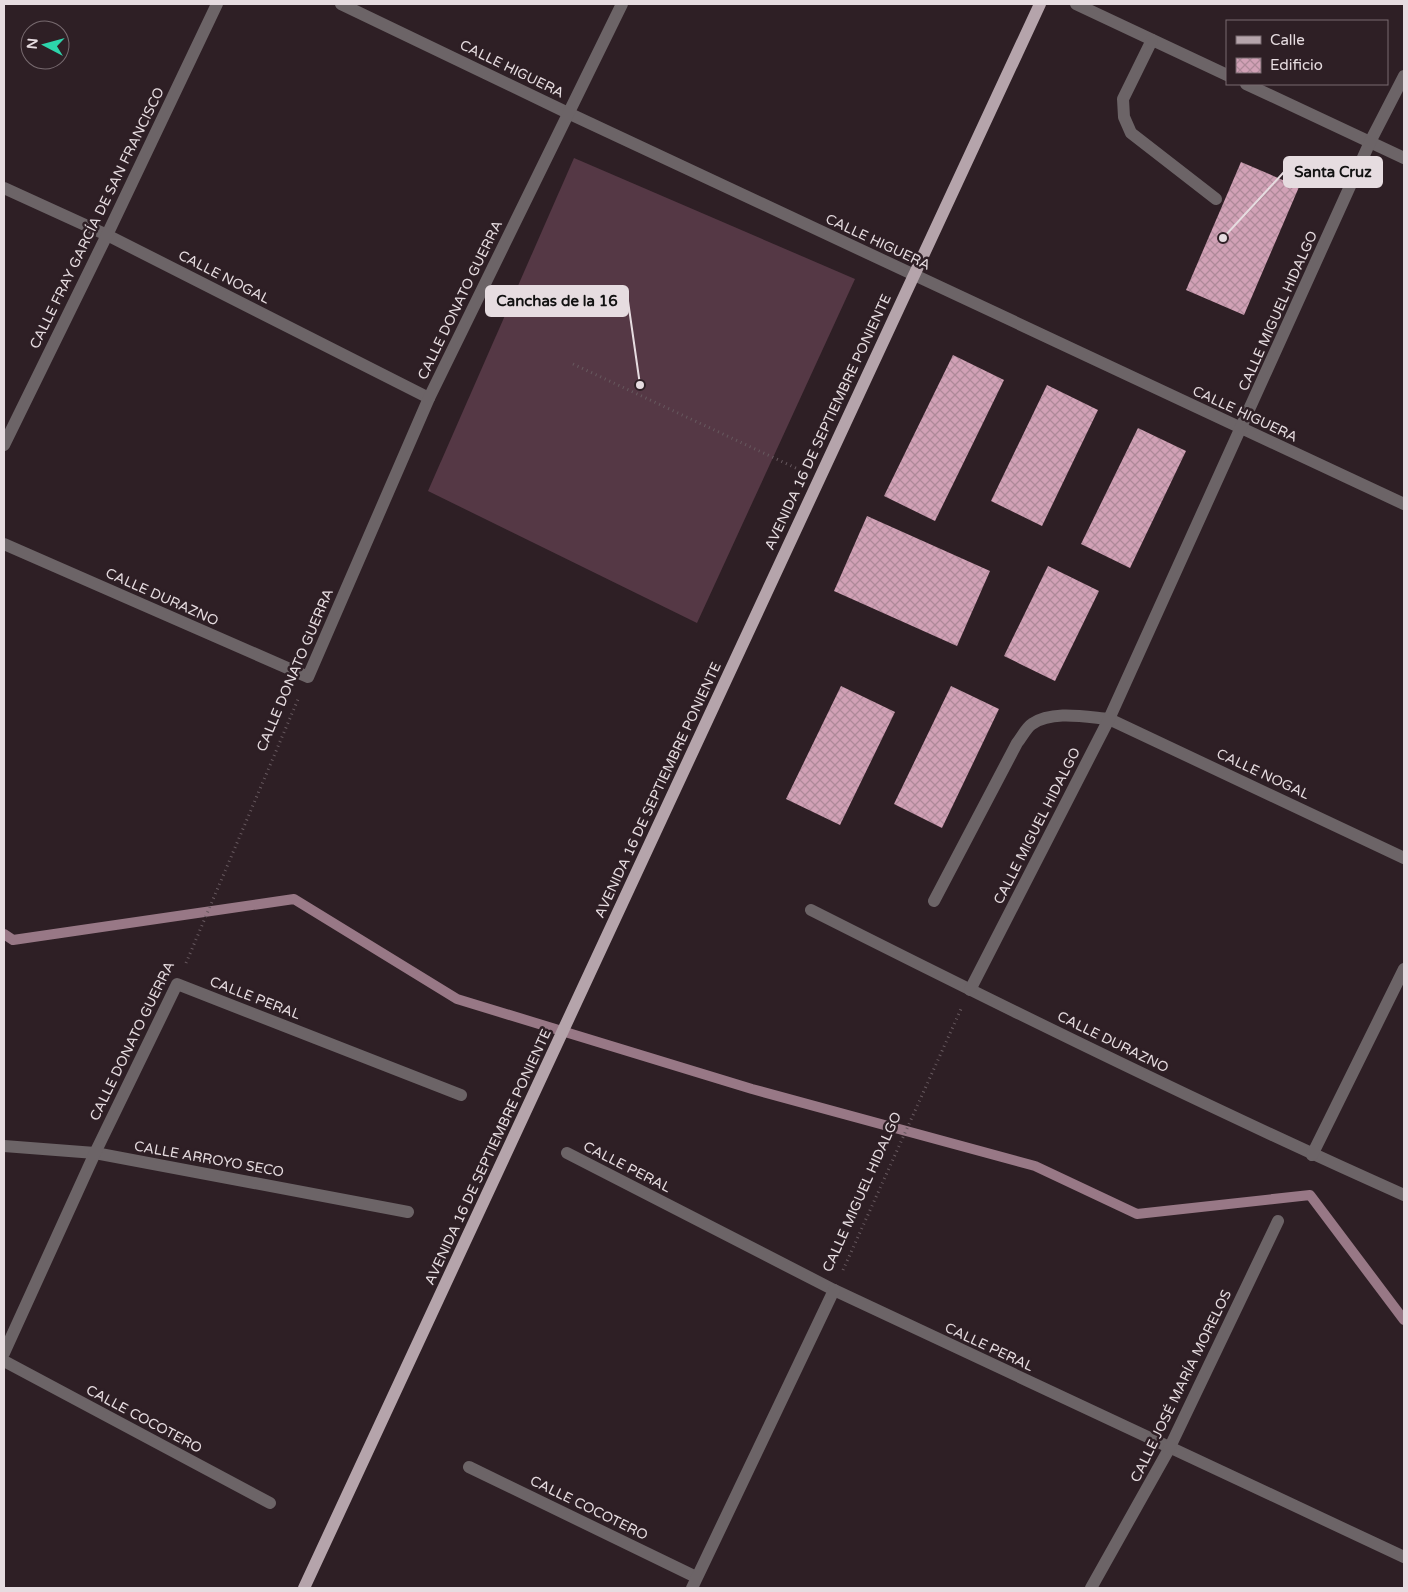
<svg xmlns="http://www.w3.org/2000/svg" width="1408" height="1592" font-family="'Varela Round',sans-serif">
  <defs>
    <pattern id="building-cross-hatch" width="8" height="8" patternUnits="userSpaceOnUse" patternTransform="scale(1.25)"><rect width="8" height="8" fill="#d1a1b6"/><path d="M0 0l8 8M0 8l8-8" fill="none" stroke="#ae8999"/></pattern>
  </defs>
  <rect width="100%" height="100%" fill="#2e1f25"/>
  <polygon fill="#553845" points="574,158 855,279 697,623 428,491"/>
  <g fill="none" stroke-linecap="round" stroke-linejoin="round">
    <polyline stroke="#987886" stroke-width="10" points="4,934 13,940 294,899 457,999 752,1089 1035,1166 1137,1214 1310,1195 1404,1320"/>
  </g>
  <g fill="url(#building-cross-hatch)">
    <polygon points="1241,162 1299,187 1244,315 1186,290"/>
    <polygon points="953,355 1004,380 935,521 884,496"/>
    <polygon points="1047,385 1098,410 1042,526 991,501"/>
    <polygon points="1138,428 1186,451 1130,568 1081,544"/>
    <polygon points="867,516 990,571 957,646 834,591"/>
    <polygon points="1048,566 1099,591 1055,681 1004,656"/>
    <polygon points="841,686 895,712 840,825 786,799"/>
    <polygon points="951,686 999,709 942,828 894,804"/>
  </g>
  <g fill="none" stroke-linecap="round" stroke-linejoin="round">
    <g stroke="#67595f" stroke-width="3" stroke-dasharray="1 4" stroke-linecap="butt">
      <polyline points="573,364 800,470"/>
      <polyline points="186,963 299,697"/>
      <polyline points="843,1270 961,1009"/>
    </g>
    <g stroke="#6c6467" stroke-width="12">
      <polyline points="341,4 568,113 1404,504"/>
      <polyline points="1076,4 1227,75"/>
      <polyline points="1152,40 1123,99 1124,117 1131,133 1216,199"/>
      <polyline points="1246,84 1404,158"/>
      <polyline points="4,188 107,235 429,398"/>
      <polyline points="4,445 107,235 217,4"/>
      <polyline points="4,544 308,677 429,398 622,4"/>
      <path d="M934,901L1017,743C1022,737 1026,728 1032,724C1052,710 1086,717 1109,719L1404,858"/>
      <path d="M811,910C1007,1009 1204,1106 1404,1195"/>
      <polyline points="970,990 1109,719 1370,142 1404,76"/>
      <polyline points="4,1146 95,1153 408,1212"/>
      <polyline points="567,1153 834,1290 1404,1557"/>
      <polyline points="1312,1155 1404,969"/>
      <polyline points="4,1353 95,1153 177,984 461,1095"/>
      <polyline points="4,1361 270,1503"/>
      <polyline points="469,1467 696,1577"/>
      <polyline points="692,1588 834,1290"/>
      <polyline points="1091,1588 1169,1449 1278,1221"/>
    </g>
    <polyline stroke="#b5a4ab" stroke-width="12" points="304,1588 1040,4"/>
  </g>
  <g text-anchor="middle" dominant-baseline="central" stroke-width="5" stroke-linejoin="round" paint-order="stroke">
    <g font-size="14" fill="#e6dce0" stroke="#2e1f25">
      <text transform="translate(512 69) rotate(26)">CALLE HIGUERA</text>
      <text transform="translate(97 218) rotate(-64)">CALLE FRAY GARCÍA DE SAN FRANCISCO</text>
      <text transform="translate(878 242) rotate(25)">CALLE HIGUERA</text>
      <text transform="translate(224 277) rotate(27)">CALLE NOGAL</text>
      <text transform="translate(460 300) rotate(-64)">CALLE DONATO GUERRA</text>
      <text transform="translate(1278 311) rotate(-66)">CALLE MIGUEL HIDALGO</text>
      <text transform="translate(1245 414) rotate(25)">CALLE HIGUERA</text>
      <text transform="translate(828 422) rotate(-65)">AVENIDA 16 DE SEPTIEMBRE PONIENTE</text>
      <text transform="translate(162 597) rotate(24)">CALLE DURAZNO</text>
      <text transform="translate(295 670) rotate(-67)">CALLE DONATO GUERRA</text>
      <text transform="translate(1263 774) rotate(25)">CALLE NOGAL</text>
      <text transform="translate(658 790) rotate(-65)">AVENIDA 16 DE SEPTIEMBRE PONIENTE</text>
      <text transform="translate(1037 826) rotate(-63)">CALLE MIGUEL HIDALGO</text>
      <text transform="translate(255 998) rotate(21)">CALLE PERAL</text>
      <text transform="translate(132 1041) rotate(-64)">CALLE DONATO GUERRA</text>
      <text transform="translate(1113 1042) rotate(26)">CALLE DURAZNO</text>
      <text transform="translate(488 1157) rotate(-65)">AVENIDA 16 DE SEPTIEMBRE PONIENTE</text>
      <text transform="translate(209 1159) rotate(10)">CALLE ARROYO SECO</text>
      <text transform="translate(627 1167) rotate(27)">CALLE PERAL</text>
      <text transform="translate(862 1192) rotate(-66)">CALLE MIGUEL HIDALGO</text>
      <text transform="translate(989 1347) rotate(25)">CALLE PERAL</text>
      <text transform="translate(1181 1386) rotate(-64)">CALLE JOSÉ MARÍA MORELOS</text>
      <text transform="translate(144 1419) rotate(28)">CALLE COCOTERO</text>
      <text transform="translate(589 1508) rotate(26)">CALLE COCOTERO</text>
    </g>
  </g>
  <path fill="none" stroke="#e6dce0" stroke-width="2" d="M1223 238L1284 172M640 385L628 301"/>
  <g fill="#e6dce0" stroke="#2e1f25" stroke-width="2">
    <circle cx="1223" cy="238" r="5"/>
    <circle cx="640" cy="385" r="5"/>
  </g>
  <g fill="#e6dce0" stroke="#e6dce0" stroke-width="2">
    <rect x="1284" y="157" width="98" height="30" rx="5"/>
    <rect x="486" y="286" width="142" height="30" rx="5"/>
  </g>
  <g font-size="15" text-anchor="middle" font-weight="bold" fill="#111">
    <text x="1333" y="177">Santa Cruz</text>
    <text x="557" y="306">Canchas de la 16</text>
  </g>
  <rect width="1408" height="1592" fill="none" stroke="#e6dce0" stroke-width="10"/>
  <rect x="1226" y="20" width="162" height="65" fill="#2e1f25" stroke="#786b70"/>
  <rect x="1236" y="36" width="25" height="8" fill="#b5a4ab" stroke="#786b70"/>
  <text x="1270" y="45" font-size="15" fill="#e6dce0">Calle</text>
  <rect x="1236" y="58" width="25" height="15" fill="url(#building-cross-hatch)" stroke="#786b70"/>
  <text x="1270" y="70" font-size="15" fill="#e6dce0">Edificio</text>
  <g transform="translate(45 45) rotate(276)"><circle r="24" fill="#2e1f25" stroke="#786b70"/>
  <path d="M0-4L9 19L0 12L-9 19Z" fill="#2dd4ab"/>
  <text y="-8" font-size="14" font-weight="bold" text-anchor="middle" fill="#e6dce0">N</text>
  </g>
</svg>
